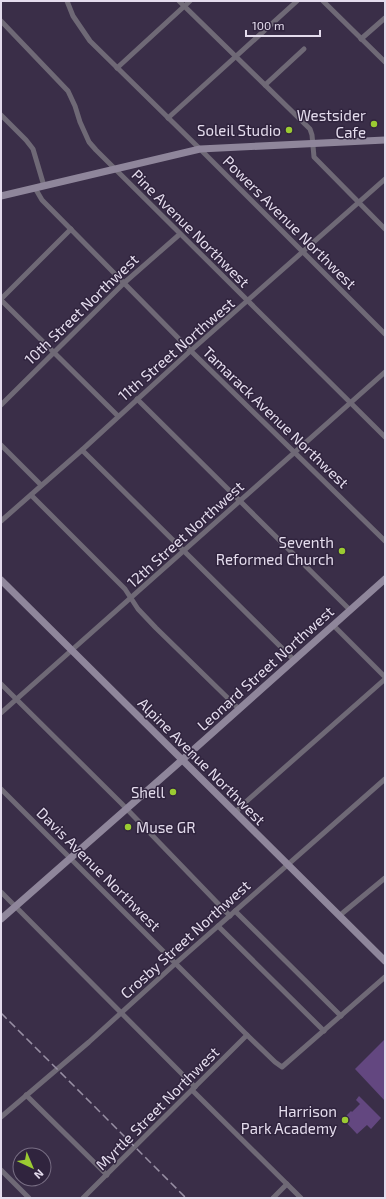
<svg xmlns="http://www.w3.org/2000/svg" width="386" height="1199" font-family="'Exo 2',sans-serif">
  <rect width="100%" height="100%" fill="#3a2e48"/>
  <g fill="#634780">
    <polygon points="385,1039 385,1101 355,1069"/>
    <polygon points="359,1096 381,1118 371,1129 367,1125 357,1134 343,1119 351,1111 352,1112 360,1104 356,1100"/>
  </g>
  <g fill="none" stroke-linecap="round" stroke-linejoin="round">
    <g stroke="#6f6976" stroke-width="5">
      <polyline points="67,1 73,16 90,41 200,149 385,334"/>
      <polyline points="179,1 310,129 312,135 314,157 385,229"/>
      <polyline points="323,1 385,62"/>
      <polyline points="1,21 68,91 75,106 80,122 89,142 96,150 385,437"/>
      <polyline points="361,39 385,18"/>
      <polyline points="117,68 190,1"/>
      <polyline points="265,85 304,49"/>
      <polyline points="1,115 26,140 33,149 44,186"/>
      <polyline points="168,118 297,1"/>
      <polyline points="35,188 42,200 191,351 385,541"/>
      <polyline points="1,299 71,229"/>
      <polyline points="1,300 118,416"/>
      <polyline points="137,399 350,610"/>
      <polyline points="1,405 124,283 180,234"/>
      <polyline points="1,445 41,485"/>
      <polyline points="82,450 294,660"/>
      <polyline points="31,495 125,589 138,609 156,628 239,709"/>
      <polyline points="1,521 82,450 187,354 385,179"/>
      <polyline points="333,625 385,677"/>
      <polyline points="1,684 121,803 230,916"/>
      <polyline points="1,713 385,372"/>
      <polyline points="1,789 247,1035 275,1062 282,1067 385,977"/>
      <polyline points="236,813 240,807 385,679"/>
      <polyline points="1,892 195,1087"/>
      <polyline points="235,911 341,1016"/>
      <polyline points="339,916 385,878"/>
      <polyline points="218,926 324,1031"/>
      <polyline points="192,1090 301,1198"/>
      <polyline points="26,1095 107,1175"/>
      <polyline points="1,1117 89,1042 176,963 385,779"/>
      <polyline points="1,1170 29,1198"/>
      <polyline points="83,1198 247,1035"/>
      <polyline points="273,1198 287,1184"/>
    </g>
    <g stroke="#8f869b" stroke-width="7">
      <polyline points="1,196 200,149 385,140"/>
      <polyline points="1,580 385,961"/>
      <polyline points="1,919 182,760 385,579"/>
    </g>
    <polyline stroke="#988fa4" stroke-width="1.5" stroke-dasharray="8 4" stroke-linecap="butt" points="1,1013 186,1198"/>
  </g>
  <g fill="#9bcb32" stroke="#30243e" stroke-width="1.5">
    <circle cx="374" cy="124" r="4"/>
    <circle cx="289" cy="130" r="4"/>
    <circle cx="342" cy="551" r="4"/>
    <circle cx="173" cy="792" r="4"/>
    <circle cx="128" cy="827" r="4"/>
    <circle cx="345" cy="1120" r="4"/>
  </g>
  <g text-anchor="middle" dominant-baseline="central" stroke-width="3" stroke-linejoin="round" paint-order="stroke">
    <g font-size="15" fill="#e4dced" stroke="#30243e" text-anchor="end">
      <text x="366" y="115">Westsider<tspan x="366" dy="17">Cafe</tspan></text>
      <text x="281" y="130">Soleil Studio</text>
      <text x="334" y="542">Seventh<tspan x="334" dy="17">Reformed Church</tspan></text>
      <text x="165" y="792">Shell</text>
      <text x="136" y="827" text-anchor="start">Muse GR</text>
      <text x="337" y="1111">Harrison<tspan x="337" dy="17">Park Academy</tspan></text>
    </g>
    <g font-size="15" fill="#e4dced" stroke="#30243e">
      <text transform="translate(290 222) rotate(45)">Powers Avenue Northwest</text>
      <text transform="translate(191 228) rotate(45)">Pine Avenue Northwest</text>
      <text transform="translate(81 309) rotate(-44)">10th Street Northwest</text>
      <text transform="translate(176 349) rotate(-41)">11th Street Northwest</text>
      <text transform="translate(276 417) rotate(44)">Tamarack Avenue Northwest</text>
      <text transform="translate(185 534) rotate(-42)">12th Street Northwest</text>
      <text transform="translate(265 668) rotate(-42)">Leonard Street Northwest</text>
      <text transform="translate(202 761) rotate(45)">Alpine Avenue Northwest</text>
      <text transform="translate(99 869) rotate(45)">Davis Avenue Northwest</text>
      <text transform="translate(185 939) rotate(-42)">Crosby Street Northwest</text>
      <text transform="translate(157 1108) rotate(-45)">Myrtle Street Northwest</text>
    </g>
  </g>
  <rect width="386" height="1199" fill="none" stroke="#e4dced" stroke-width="4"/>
  <g transform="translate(32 1167) rotate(136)"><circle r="19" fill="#30243e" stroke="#786e84"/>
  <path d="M0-3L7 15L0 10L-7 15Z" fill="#9bcb32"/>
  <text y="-6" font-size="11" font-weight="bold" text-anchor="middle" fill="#e4dced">N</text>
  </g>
  <path d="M246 30v6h74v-6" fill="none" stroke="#e4dced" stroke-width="2"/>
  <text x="252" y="30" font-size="12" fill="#e4dced" stroke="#30243e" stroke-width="3" paint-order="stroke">100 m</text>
</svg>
